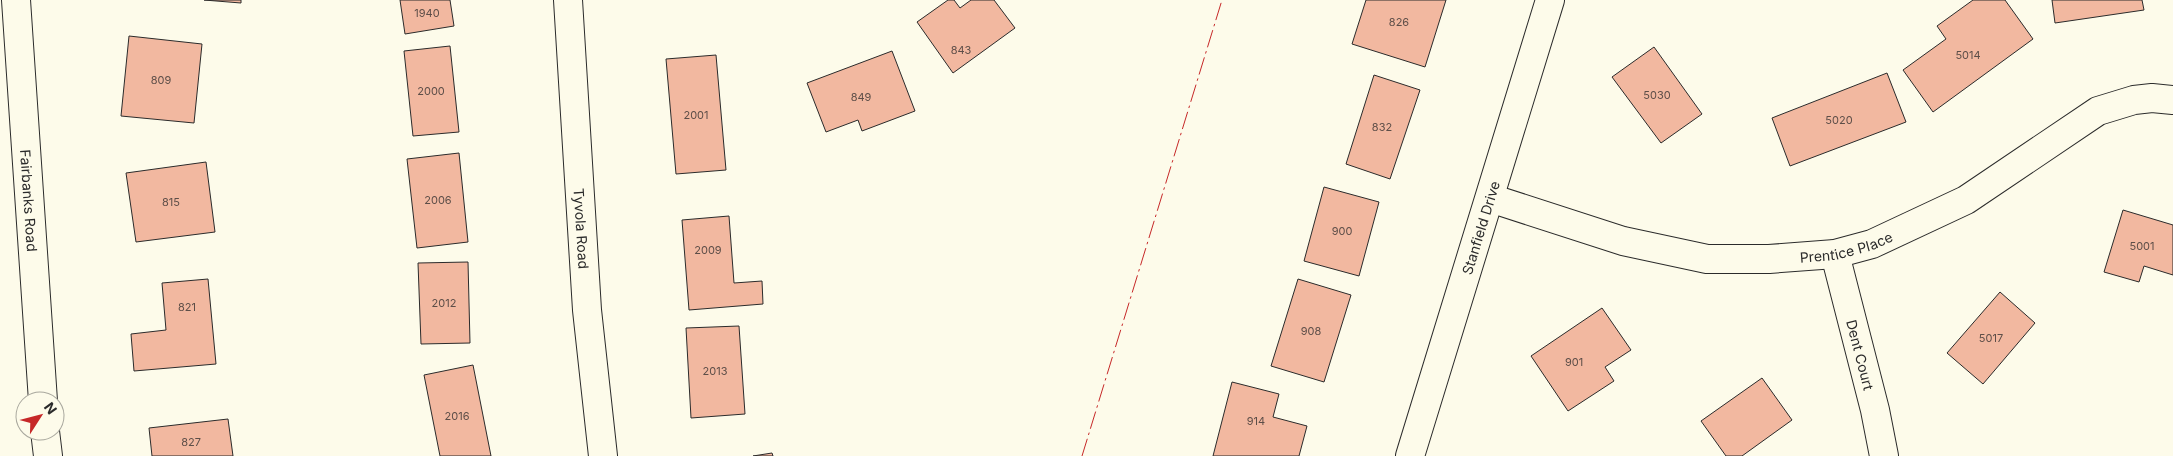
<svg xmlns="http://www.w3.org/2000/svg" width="2173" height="456" font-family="Inter,sans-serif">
  <rect width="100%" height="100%" fill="#fdfbea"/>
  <g fill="#f2b8a0" stroke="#2b2b2b">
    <polygon points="204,0 241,0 241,3"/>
    <polygon points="400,0 450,0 454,26 405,34"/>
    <polygon points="948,0 954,0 960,8 971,0 994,0 1015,28 953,73 917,22"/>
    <polygon points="1366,0 1446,0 1425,67 1352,44"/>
    <polygon points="1973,0 2005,0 2033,39 1933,112 1903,70 1946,39 1937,26"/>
    <polygon points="2052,0 2142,0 2144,10 2055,23"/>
    <polygon points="129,36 202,44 194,123 121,116"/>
    <polygon points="450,46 459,132 413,136 404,51"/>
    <polygon points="1654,47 1702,114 1661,143 1612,77"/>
    <polygon points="892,51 915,111 862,131 858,120 826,132 807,83"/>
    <polygon points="716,55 726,170 676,174 666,59"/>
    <polygon points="1887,73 1906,122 1790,166 1772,118"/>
    <polygon points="1374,75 1420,90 1390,179 1346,164"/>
    <polygon points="459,153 468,242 417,248 407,159"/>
    <polygon points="206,162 215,232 136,242 126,173"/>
    <polygon points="1324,187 1379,202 1359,276 1304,261"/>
    <polygon points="2123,210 2173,225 2173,275 2144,266 2139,282 2104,272"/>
    <polygon points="729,216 734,283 762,281 763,304 689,310 682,220"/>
    <polygon points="468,262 470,343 421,344 418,263"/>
    <polygon points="208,279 216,364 134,371 131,334 166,330 162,283"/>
    <polygon points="1298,279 1351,295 1324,382 1271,366"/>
    <polygon points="2000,292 2035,323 1983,384 1947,353"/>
    <polygon points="1602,308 1631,350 1605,367 1614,381 1568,411 1531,356"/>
    <polygon points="739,326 745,414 691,418 686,328"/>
    <polygon points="473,365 491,456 440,456 424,375"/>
    <polygon points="1762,378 1792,420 1742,456 1726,456 1701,421"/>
    <polygon points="1232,382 1279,394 1273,417 1307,426 1299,456 1213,456"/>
    <polygon points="228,419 233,456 152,456 149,428"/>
    <polygon points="772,453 773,456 753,456"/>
  </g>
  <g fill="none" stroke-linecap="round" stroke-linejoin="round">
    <defs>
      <g id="street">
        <path id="s1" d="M16,0L43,401"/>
        <path id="s2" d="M1490,198L1623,241L1707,259H1769L1835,254L1872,244L1966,200L2098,111L2134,100L2152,98L2173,100"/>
        <path id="s3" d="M1835,254L1875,410L1884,456"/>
        <polyline points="45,431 48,456"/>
        <path id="s4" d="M1410,456L1550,0"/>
      </g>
      <g id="secondary">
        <path id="s5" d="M568,0L587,310L603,456"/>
      </g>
    </defs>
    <use href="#street" stroke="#2b2b2b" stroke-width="30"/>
    <use href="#secondary" stroke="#2b2b2b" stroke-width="30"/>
    <use href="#street" stroke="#fdfbea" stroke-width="28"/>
    <use href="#secondary" stroke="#fdfbea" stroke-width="28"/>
    <polyline stroke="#c62828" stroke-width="1" stroke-dasharray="18 4 2.5 4" stroke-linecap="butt" points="1082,456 1222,0"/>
  </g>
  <g text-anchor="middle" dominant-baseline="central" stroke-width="4" stroke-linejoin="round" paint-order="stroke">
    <g font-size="11" fill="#5d4e48">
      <text x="427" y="13">1940</text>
      <text x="1399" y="22">826</text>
      <text x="961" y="50">843</text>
      <text x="1968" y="55">5014</text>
      <text x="161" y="80">809</text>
      <text x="431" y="91">2000</text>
      <text x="1657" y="95">5030</text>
      <text x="861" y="97">849</text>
      <text x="696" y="115">2001</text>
      <text x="1839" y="120">5020</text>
      <text x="1382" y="127">832</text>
      <text x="438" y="200">2006</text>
      <text x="171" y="202">815</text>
      <text x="1342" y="231">900</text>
      <text x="2142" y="246">5001</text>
      <text x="708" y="250">2009</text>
      <text x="444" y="303">2012</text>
      <text x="187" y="307">821</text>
      <text x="1311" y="331">908</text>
      <text x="1991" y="338">5017</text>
      <text x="1574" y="362">901</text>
      <text x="715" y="371">2013</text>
      <text x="457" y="416">2016</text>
      <text x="1256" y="421">914</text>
      <text x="191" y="442">827</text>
    </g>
    <g font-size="14" fill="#2b2b2b" stroke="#fdfbea">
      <text stroke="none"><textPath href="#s1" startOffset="201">Fairbanks Road</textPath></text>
      <text stroke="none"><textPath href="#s5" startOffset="229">Tyvola Road</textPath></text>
      <text stroke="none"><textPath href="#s4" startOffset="239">Stanfield Drive</textPath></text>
      <text stroke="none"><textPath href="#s2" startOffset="366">Prentice Place</textPath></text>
      <text stroke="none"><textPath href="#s3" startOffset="104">Dent Court</textPath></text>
    </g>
  </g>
  <g transform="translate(40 416) rotate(54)"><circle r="24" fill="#fdfbea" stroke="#a9a89e"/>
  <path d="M0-4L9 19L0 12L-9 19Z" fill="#c62828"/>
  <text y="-8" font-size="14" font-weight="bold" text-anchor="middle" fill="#2b2b2b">N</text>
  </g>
</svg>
